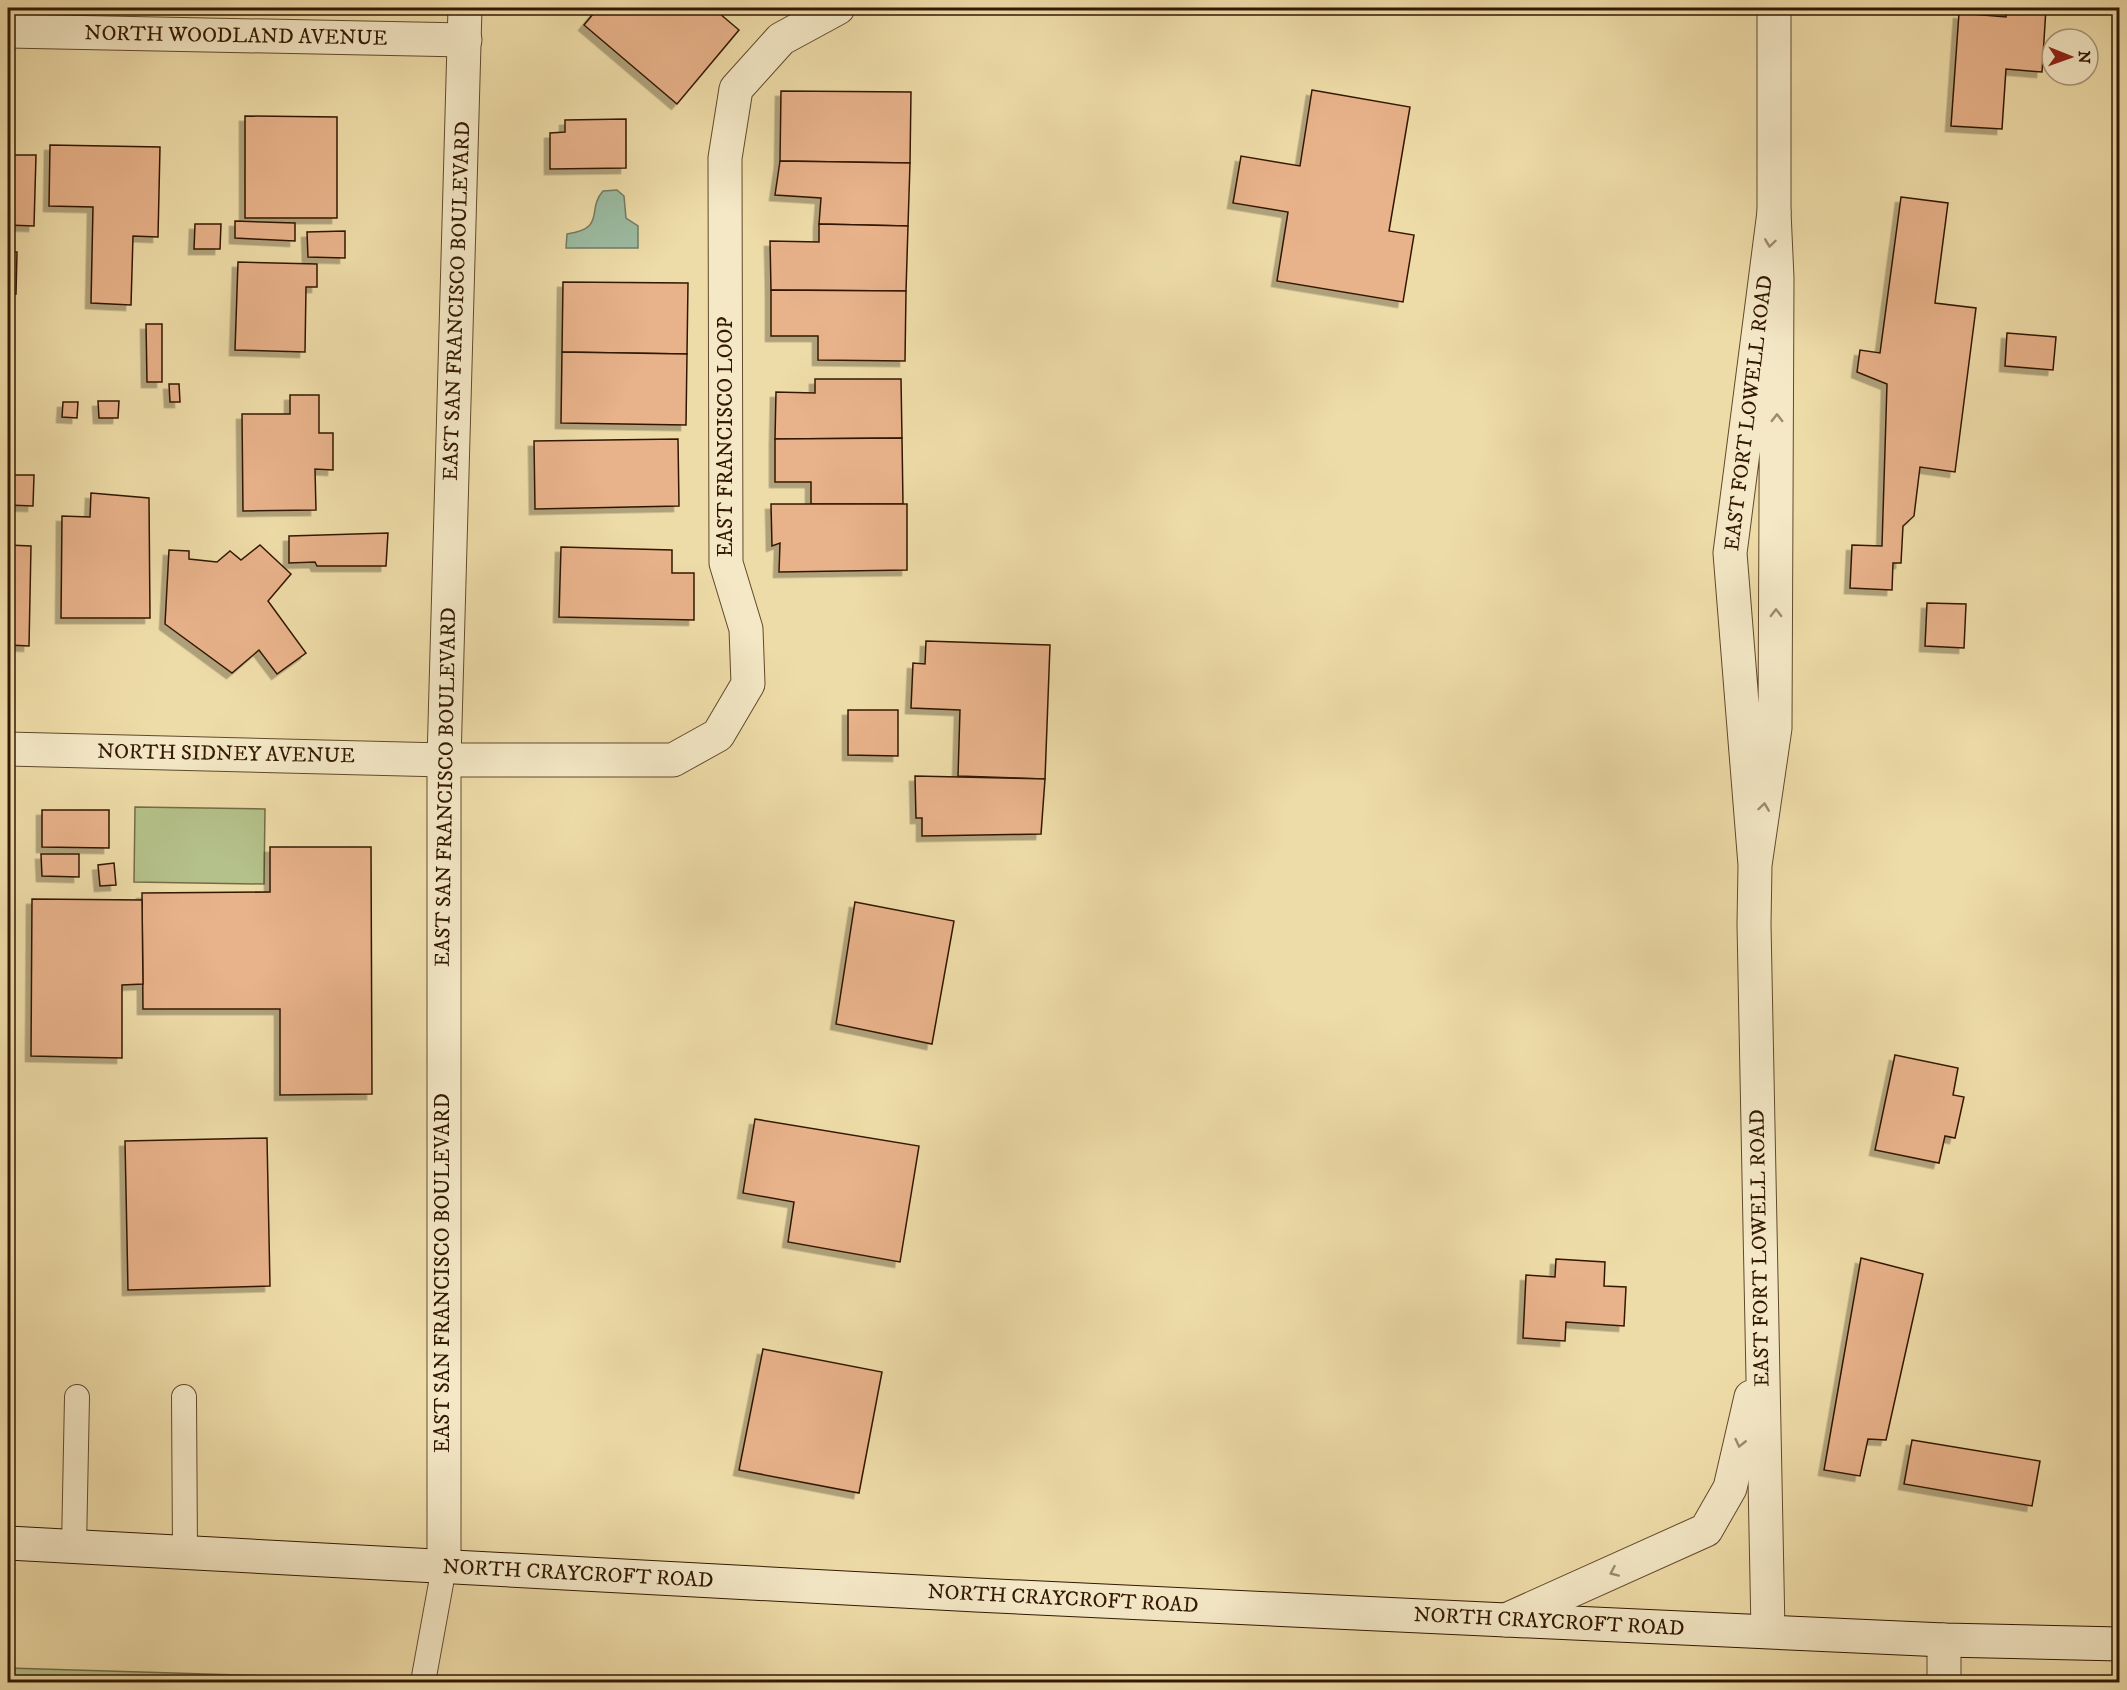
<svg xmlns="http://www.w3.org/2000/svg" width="2127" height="1690" font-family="'IM FELL DW Pica',serif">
  <defs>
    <filter id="shadow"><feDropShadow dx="-5.5" dy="5.5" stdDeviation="0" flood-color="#0004"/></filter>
  </defs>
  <rect width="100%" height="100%" fill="#eedca8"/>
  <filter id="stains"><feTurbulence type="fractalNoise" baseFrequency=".00333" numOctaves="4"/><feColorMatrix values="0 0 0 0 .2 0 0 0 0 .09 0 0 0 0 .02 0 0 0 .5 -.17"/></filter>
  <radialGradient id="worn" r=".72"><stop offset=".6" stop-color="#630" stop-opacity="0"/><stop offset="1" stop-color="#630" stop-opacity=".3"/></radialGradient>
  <g fill="#b5c18a" stroke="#746c46" stroke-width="1.5">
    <polygon points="135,807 265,809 264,884 134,882"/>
    <polygon points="8,1668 466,1682 8,1682"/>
  </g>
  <path fill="#9bbca3" stroke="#717a63" stroke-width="1.5" d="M617,190L624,196L626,218L638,226V248H566L567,234C607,228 586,210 603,191Z"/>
  <g fill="#e8b28a" stroke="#331803" stroke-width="1.5" filter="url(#shadow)">
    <polygon points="598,8 713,8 739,30 677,104 584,25"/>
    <polygon points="2007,8 2046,8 2042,72 2006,69 2002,129 1951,126 1959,13 2006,17"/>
    <polygon points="1312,90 1410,107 1389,231 1414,235 1403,302 1277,281 1288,212 1233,203 1241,156 1300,166"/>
    <polygon points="781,91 911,92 910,163 780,161"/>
    <polygon points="245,116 337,117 337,218 245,218"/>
    <polygon points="626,119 626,168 550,169 550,133 565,132 565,120"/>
    <polygon points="50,145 160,147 158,237 133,236 131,305 91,303 93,207 49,206"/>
    <polygon points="8,155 36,155 34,226 8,225"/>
    <polygon points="780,161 910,163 908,226 819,224 821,198 775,195"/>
    <polygon points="1901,197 1948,203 1935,303 1976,308 1955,472 1920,467 1914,516 1903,526 1901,563 1893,563 1892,590 1850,588 1852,545 1882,546 1887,384 1857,372 1860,350 1880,353"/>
    <polygon points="235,221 295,223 295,241 235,238"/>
    <polygon points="195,224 221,224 220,249 194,249"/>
    <polygon points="819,224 908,226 906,291 771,290 770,241 819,242"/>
    <polygon points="345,231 345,258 308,257 307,232"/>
    <polygon points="8,252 17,252 16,294 8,294"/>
    <polygon points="238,262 317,264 317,287 306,287 305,352 235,350"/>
    <polygon points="563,282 688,283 687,354 562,352"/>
    <polygon points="771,290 906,291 905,361 818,360 818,336 771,336"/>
    <polygon points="146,324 162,324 162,382 147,382"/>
    <polygon points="2007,333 2056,337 2053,370 2005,366"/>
    <polygon points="562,352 687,354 686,425 561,423"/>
    <polygon points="815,379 901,379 902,438 775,439 776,392 815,393"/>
    <polygon points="169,384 179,384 180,402 170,402"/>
    <polygon points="290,395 319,395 319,433 333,433 333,470 315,469 316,510 243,511 242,414 290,414"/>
    <polygon points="98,401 119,401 118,418 99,418"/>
    <polygon points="63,402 78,402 77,418 62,417"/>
    <polygon points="902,438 903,504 811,504 811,482 775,482 775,439"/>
    <polygon points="678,439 679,506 535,509 534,441"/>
    <polygon points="8,475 34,475 33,506 8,505"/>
    <polygon points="91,493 149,498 150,618 61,618 62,516 90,517"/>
    <polygon points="771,504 907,504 907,570 779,572 780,543 772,546"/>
    <polygon points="388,533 386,566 317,566 315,562 289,563 289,536"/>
    <polygon points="8,545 31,546 29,646 9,645"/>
    <polygon points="260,545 291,574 268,601 306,653 277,674 259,650 232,673 165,624 169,550 189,551 189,559 217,562 230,551 241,560"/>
    <polygon points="561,547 672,550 672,573 694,573 694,620 559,617"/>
    <polygon points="1927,603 1966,604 1964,648 1925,646"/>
    <polygon points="926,641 1050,645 1045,779 958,776 960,710 911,708 913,663 925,664"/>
    <polygon points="848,710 898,710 898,756 848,755"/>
    <polygon points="915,776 1045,779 1041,834 922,836 922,818 916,818"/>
    <polygon points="42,810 109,810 109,848 42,847"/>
    <polygon points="270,847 371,847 372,1094 280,1095 280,1009 143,1009 142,893 270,892"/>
    <polygon points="41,854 79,854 79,877 42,876"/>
    <polygon points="114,863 116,885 100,886 98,865"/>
    <polygon points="32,899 142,900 143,984 122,985 122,1058 31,1056"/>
    <polygon points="855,902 954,921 932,1044 836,1024"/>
    <polygon points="1895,1055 1958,1068 1953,1095 1964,1097 1955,1138 1945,1136 1939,1163 1875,1150"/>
    <polygon points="755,1119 919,1146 900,1262 788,1242 794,1202 743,1193"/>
    <polygon points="267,1138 270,1286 128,1290 125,1141"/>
    <polygon points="1861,1258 1923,1274 1886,1440 1868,1439 1860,1476 1824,1470"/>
    <polygon points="1556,1259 1605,1262 1604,1286 1626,1287 1624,1326 1566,1322 1565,1341 1523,1338 1526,1275 1555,1277"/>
    <polygon points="763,1349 882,1372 859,1493 739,1470"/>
    <polygon points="1912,1440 2040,1461 2032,1506 1904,1484"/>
  </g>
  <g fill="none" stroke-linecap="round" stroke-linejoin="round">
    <defs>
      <g id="service">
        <polyline points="184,1397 185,1552"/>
        <polyline points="74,1547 77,1397"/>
        <polyline points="423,1682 444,1567"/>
      </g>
      <g id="minor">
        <polyline points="8,31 465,40"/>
        <polyline points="8,749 444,760 673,760 718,735 748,684 746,629 726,563 725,158 736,89 781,39 838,8"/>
        <polyline points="444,1567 444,760 465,8"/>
        <polyline points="1944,1682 1944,1640"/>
      </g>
      <g id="tertiary">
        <polyline points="1774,8 1774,212"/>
        <polyline points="1755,865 1775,728 1777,278 1774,212 1730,553 1755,865 1754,924 1768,1631"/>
        <polyline points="1506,1620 1706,1530 1730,1488 1751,1397"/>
      </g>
      <polyline id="secondary" points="8,1543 976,1595 1506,1620 1944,1640 2120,1644"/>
    </defs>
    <use href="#service" stroke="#62492c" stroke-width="26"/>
    <use href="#minor" stroke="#62492c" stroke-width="35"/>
    <use href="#tertiary" stroke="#62492c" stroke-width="35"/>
    <use href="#secondary" stroke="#331803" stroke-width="35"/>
    <use href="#service" stroke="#f4e8c6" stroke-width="24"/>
    <use href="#minor" stroke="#f4e8c6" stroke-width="33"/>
    <use href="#tertiary" stroke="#f4e8c6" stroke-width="33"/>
    <use href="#secondary" stroke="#f4e8c6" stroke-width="33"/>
  </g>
  <defs><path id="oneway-chevron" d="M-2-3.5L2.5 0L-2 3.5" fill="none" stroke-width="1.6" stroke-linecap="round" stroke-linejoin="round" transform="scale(1.5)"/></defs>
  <g stroke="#9d8a6e">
    <use href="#oneway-chevron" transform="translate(1770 243) rotate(98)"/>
    <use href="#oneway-chevron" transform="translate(1777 418) rotate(-90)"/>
    <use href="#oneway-chevron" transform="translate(1776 613) rotate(-90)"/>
    <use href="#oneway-chevron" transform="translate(1764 807) rotate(-82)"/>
    <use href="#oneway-chevron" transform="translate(1740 1443) rotate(103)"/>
    <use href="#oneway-chevron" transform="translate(1614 1572) rotate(156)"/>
  </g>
  <g text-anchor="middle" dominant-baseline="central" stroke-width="4.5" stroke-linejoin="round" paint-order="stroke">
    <g font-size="21" fill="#331803" stroke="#f4e8c6">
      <text transform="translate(236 36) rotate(1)">NORTH WOODLAND AVENUE</text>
      <text transform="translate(457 301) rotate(-88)">EAST SAN FRANCISCO BOULEVARD</text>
      <text transform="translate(1749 413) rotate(-83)">EAST FORT LOWELL ROAD</text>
      <text transform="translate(726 437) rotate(-90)">EAST FRANCISCO LOOP</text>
      <text transform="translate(226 754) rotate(1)">NORTH SIDNEY AVENUE</text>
      <text transform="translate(446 787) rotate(-89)">EAST SAN FRANCISCO BOULEVARD</text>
      <text transform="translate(1760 1248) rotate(-91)">EAST FORT LOWELL ROAD</text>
      <text transform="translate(443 1273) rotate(-90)">EAST SAN FRANCISCO BOULEVARD</text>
      <text transform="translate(578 1574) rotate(3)">NORTH CRAYCROFT ROAD</text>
      <text transform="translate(1063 1599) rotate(3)">NORTH CRAYCROFT ROAD</text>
      <text transform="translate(1549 1622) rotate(3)">NORTH CRAYCROFT ROAD</text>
    </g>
  </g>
  <rect width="2127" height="1690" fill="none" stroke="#eedca8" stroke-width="30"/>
  <rect x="9" y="9" width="2109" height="1672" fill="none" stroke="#331803" stroke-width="3"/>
  <rect x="15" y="15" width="2097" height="1660" fill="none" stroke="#331803" stroke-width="1.5"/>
  <g transform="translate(2070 57) rotate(91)"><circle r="28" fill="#f4e8c6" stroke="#a79578" stroke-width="1.5"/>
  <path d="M0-4.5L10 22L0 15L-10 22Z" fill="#8f2418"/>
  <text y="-9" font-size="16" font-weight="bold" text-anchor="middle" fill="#331803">N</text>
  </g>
  <rect width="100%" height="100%" filter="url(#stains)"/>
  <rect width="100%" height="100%" fill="url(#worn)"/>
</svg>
